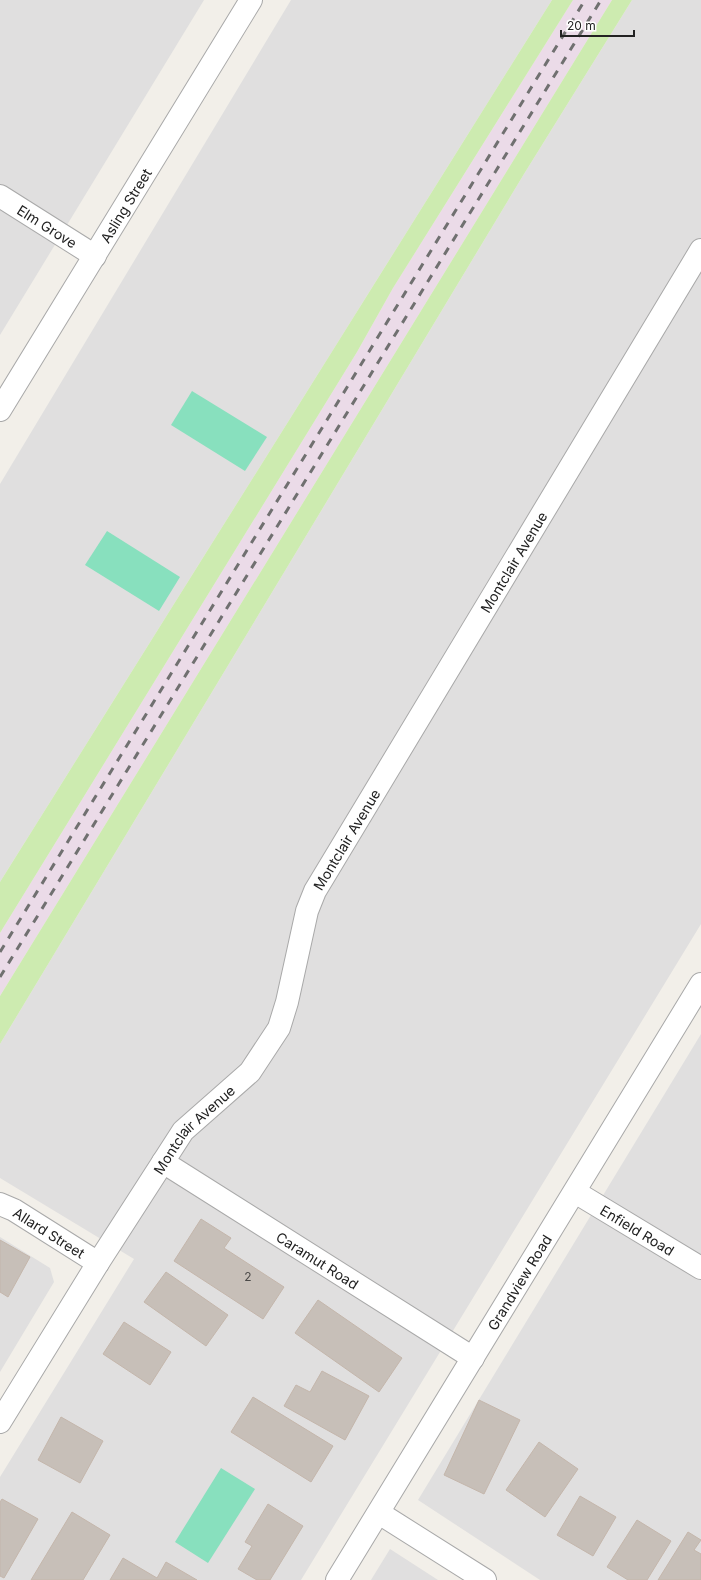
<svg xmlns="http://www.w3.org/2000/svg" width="701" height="1580" font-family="Inter,sans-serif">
  <rect width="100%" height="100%" fill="#f2efe9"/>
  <g fill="#e0dfdf">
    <polygon points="0,0 204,0 0,335"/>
    <polygon points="291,0 552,0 0,882 0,484"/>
    <polygon points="632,0 701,0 701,924 301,1580 0,1580 0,1477 134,1259 0,1178 0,1044 524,174"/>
    <polygon points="701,1034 701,1580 540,1580 418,1500"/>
    <polygon points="0,1237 50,1268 54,1282 0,1372"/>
    <polygon points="390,1549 438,1580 371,1580"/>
  </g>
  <polygon fill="#ebdbe8" points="573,0 612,0 0,996 0,933 357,352 393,288"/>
  <g fill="#cdebb0">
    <polygon points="552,0 573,0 393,288 357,352 0,933 0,882"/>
    <polygon points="612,0 632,0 524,174 0,1044 0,996"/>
  </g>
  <g fill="#88e0be">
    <polygon points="192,391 267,437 245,471 171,425"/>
    <polygon points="107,531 180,577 159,611 85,565"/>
    <polygon points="221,1468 255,1489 208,1563 175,1542"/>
  </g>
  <g fill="#c7bfb8" stroke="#c4b6ab">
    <polygon points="201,1219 231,1238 224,1248 284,1287 263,1319 174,1261"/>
    <polygon points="0,1240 30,1257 8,1297 0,1292"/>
    <polygon points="166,1272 228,1315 206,1346 144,1302"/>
    <polygon points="318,1300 402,1358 379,1392 295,1333"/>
    <polygon points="124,1322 171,1352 150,1385 103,1354"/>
    <polygon points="322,1371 369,1396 345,1440 284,1406 296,1385 310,1392"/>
    <polygon points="253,1397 333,1446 311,1482 231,1432"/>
    <polygon points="479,1400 520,1420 484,1494 444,1475"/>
    <polygon points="61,1417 103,1441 80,1483 38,1460"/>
    <polygon points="539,1442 578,1469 545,1517 506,1490"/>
    <polygon points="580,1496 616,1517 593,1556 557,1535"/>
    <polygon points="2,1499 38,1519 4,1578 0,1576 0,1502"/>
    <polygon points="268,1504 303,1526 270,1580 257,1580 238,1569 252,1546 245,1542"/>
    <polygon points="72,1512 110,1535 83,1580 31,1580"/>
    <polygon points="637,1520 671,1541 647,1580 628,1580 607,1567"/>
    <polygon points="688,1532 701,1540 694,1550 701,1554 701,1580 658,1580"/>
    <polygon points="123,1558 157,1578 166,1562 197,1580 110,1580"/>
  </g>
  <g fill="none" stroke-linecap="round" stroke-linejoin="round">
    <defs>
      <g id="minor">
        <path id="s1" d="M0,196L95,256"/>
        <path id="s2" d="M163,1162L473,1358"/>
        <path id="s3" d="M575,1192L701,1268"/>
        <path id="s4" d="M0,1204L14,1210L98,1263"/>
        <path id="s5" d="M0,1422L98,1263L183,1131L250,1072L279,1028L287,1002L307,911L315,891L701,250"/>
        <polyline points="379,1513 485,1580"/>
        <path id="s6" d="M337,1580L701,984"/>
      </g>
      <g id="tertiary">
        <path id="s7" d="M0,410L251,0"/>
      </g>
    </defs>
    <use href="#minor" stroke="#a9a9a9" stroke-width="24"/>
    <use href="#tertiary" stroke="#a9a9a9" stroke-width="24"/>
    <use href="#minor" stroke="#fff" stroke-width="22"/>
    <use href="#tertiary" stroke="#fff" stroke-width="22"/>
    <g stroke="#707070" stroke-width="3" stroke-dasharray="8 8" stroke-linecap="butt">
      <polyline points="0,952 585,0"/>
      <polyline points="0,977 601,0"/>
    </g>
  </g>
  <g text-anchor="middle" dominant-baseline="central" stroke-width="3" stroke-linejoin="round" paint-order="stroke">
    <g font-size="12" fill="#4b4948">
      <text x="248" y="1276">2</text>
    </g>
    <g font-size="14" fill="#222" stroke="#fff">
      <text stroke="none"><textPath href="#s7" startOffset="240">Asling Street</textPath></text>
      <text stroke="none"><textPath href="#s1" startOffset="56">Elm Grove</textPath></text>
      <text stroke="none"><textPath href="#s5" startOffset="1012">Montclair Avenue</textPath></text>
      <text stroke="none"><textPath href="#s5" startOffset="688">Montclair Avenue</textPath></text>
      <text stroke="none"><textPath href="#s5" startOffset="352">Montclair Avenue</textPath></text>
      <text stroke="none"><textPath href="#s3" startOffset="73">Enfield Road</textPath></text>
      <text stroke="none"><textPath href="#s4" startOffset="57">Allard Street</textPath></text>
      <text stroke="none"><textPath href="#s2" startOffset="183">Caramut Road</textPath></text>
      <text stroke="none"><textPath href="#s6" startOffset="349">Grandview Road</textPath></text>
    </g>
  </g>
  <path d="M561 30v6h73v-6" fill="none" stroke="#222222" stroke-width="2"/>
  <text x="567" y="30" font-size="12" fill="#222222" stroke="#ffffff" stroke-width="3" paint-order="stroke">20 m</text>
</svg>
